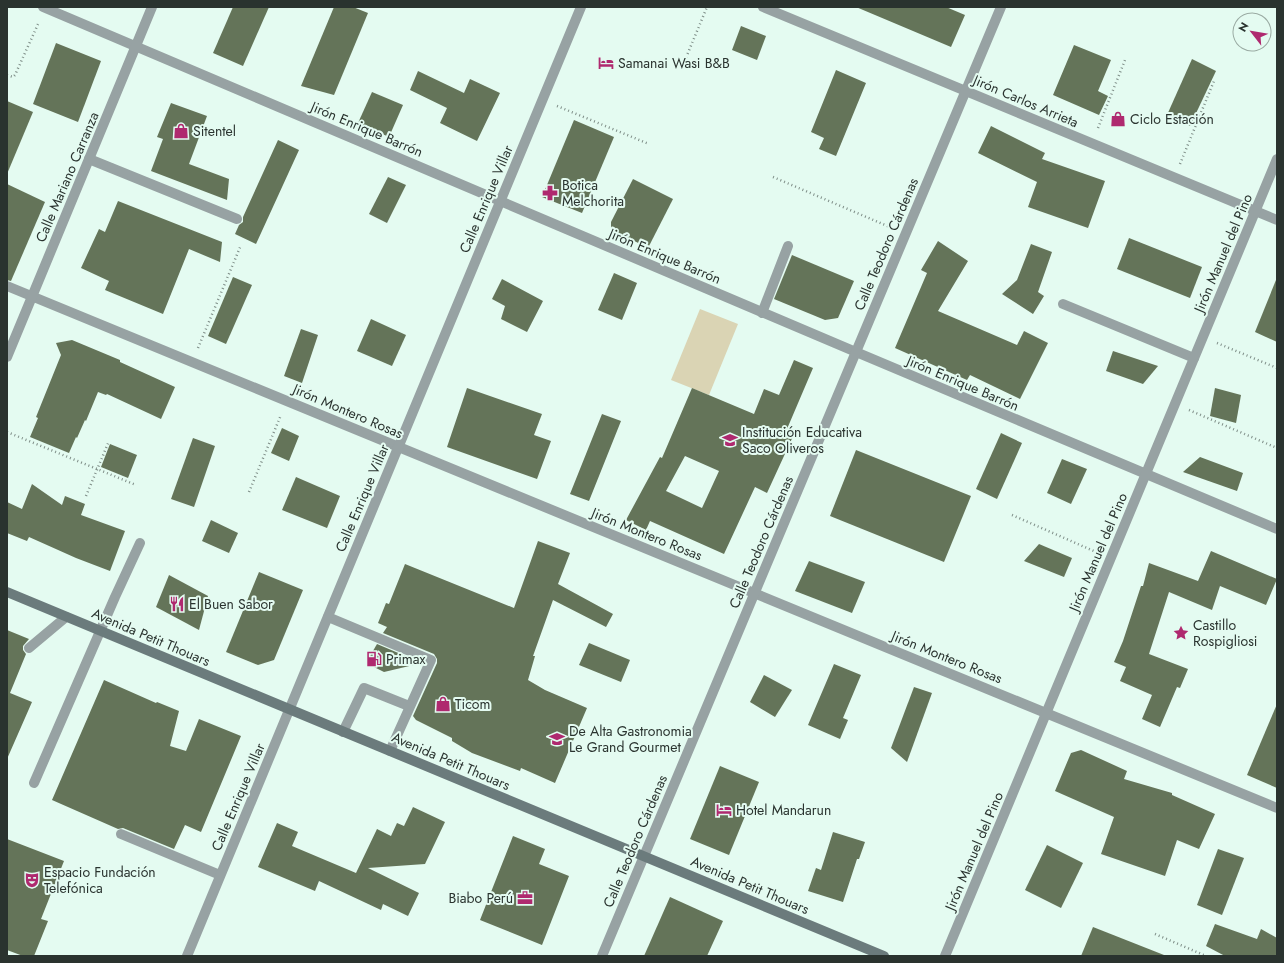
<svg xmlns="http://www.w3.org/2000/svg" width="1284" height="963" font-family="Jost,sans-serif">
  <rect width="100%" height="100%" fill="#e4fbf1"/>
  <polygon fill="#dad4b4" points="700,309 738,324 709,395 671,380"/>
  <g fill="#647459" fill-rule="evenodd">
    <polygon points="233,7 269,7 243,66 213,53"/>
    <polygon points="334,7 353,7 368,13 334,95 301,86"/>
    <polygon points="856,7 946,7 965,15 951,47"/>
    <polygon points="741,26 766,36 757,60 732,50"/>
    <polygon points="56,43 101,61 78,122 33,104"/>
    <polygon points="1074,45 1111,60 1098,91 1108,96 1099,115 1053,95"/>
    <polygon points="1192,59 1216,71 1190,126 1167,115"/>
    <polygon points="836,70 866,83 836,156 819,149 824,138 811,132"/>
    <polygon points="418,71 464,93 470,79 500,93 477,141 440,123 447,108 410,90"/>
    <polygon points="372,92 403,105 389,137 358,123"/>
    <polygon points="7,101 33,112 7,174"/>
    <polygon points="171,103 207,116 189,164 229,179 227,200 151,171 163,139 157,137"/>
    <polygon points="574,120 614,137 582,213 542,197"/>
    <polygon points="991,126 1045,153 1042,159 1105,181 1088,228 1028,207 1037,182 978,153"/>
    <polygon points="278,140 299,150 256,244 235,234 239,225 243,222 243,217"/>
    <polygon points="388,177 406,185 387,223 369,214"/>
    <polygon points="633,179 673,199 648,248 611,229 611,222"/>
    <polygon points="7,184 45,202 11,281 7,280"/>
    <polygon points="118,201 222,242 220,262 189,249 163,314 105,290 109,281 81,268 99,229 105,232"/>
    <polygon points="1129,238 1202,267 1190,298 1117,269"/>
    <polygon points="938,241 968,261 938,311 1017,345 1024,331 1048,343 1020,399 970,375 967,380 895,348 927,273 921,270"/>
    <polygon points="1031,244 1052,252 1038,292 1044,296 1033,314 1002,294 1017,280"/>
    <polygon points="792,255 854,281 838,318 825,320 774,299"/>
    <polygon points="614,273 637,283 622,320 598,310"/>
    <polygon points="233,277 252,285 226,344 208,336"/>
    <polygon points="502,279 543,301 527,332 501,319 505,306 492,299"/>
    <polygon points="1276,280 1277,280 1277,342 1255,332"/>
    <polygon points="371,319 406,335 392,366 357,351"/>
    <polygon points="301,329 318,335 302,383 284,376"/>
    <polygon points="72,340 120,360 120,362 175,387 161,419 107,394 106,395 98,392 86,421 85,420 77,438 76,437 69,453 30,437 38,418 36,417 61,355 56,343"/>
    <polygon points="1113,351 1158,366 1143,384 1106,371"/>
    <path d="M794,360L813,368L787,429L795,432L767,493L755,487L724,554L650,521L646,530L626,520L660,457L662,458L692,388L754,414L764,389L779,395ZM685,456L719,471L702,508L666,491Z"/>
    <polygon points="467,388 542,414 534,435 551,441 537,479 447,447"/>
    <polygon points="1215,388 1241,395 1236,423 1210,416"/>
    <polygon points="602,414 621,421 589,501 570,494"/>
    <polygon points="282,428 299,436 289,461 271,453"/>
    <polygon points="1001,433 1022,443 997,499 976,489"/>
    <polygon points="193,438 215,446 194,507 171,499"/>
    <polygon points="110,444 137,455 128,478 101,467"/>
    <polygon points="856,450 971,496 944,562 830,516"/>
    <polygon points="1200,457 1243,473 1237,491 1183,472"/>
    <polygon points="1062,459 1087,469 1071,504 1047,493"/>
    <polygon points="296,477 340,496 327,528 282,510"/>
    <polygon points="32,484 62,505 65,496 85,504 81,515 125,531 110,571 76,558 29,537 27,541 7,533 7,502 22,509"/>
    <polygon points="211,520 238,533 229,553 202,541"/>
    <polygon points="538,541 570,553 558,584 613,614 606,627 553,600 533,656 535,656 528,680 545,690 587,708 555,783 521,768 520,771 472,753 452,741 452,738 416,720 413,716 437,663 437,659 434,654 383,633 387,627 378,623 386,603 389,604 405,564 514,608"/>
    <polygon points="1039,544 1072,558 1064,577 1024,561"/>
    <polygon points="1211,551 1277,579 1266,605 1220,586 1212,610 1169,592 1149,654 1188,669 1180,688 1177,687 1160,727 1142,719 1152,695 1120,681 1126,667 1114,662 1123,641 1141,586 1143,586 1149,563 1198,581"/>
    <polygon points="809,561 865,582 852,613 795,591"/>
    <polygon points="259,572 303,590 274,660 258,665 226,652"/>
    <polygon points="169,575 208,596 199,630 156,607"/>
    <polygon points="7,630 29,639 23,646 23,650 26,654 10,693 32,702 7,759"/>
    <polygon points="589,643 630,660 621,682 579,665"/>
    <polygon points="377,644 422,663 384,672 366,663"/>
    <polygon points="834,664 861,675 843,718 848,720 840,739 808,725"/>
    <polygon points="764,675 792,690 775,717 750,702"/>
    <polygon points="104,680 156,703 157,702 179,711 170,746 186,751 199,719 241,736 201,832 185,825 174,849 123,828 118,829 52,800"/>
    <polygon points="914,687 932,693 907,762 891,748"/>
    <polygon points="1277,704 1277,788 1247,775"/>
    <polygon points="1081,750 1127,771 1124,779 1172,793 1172,795 1215,814 1199,849 1177,840 1165,876 1101,854 1114,817 1055,791 1071,753"/>
    <polygon points="720,766 759,782 729,855 690,839"/>
    <polygon points="413,807 445,822 425,864 368,868 419,893 408,916 383,904 381,910 319,881 315,891 258,867 277,823 298,832 292,846 356,873 377,829 391,836 397,823 404,826"/>
    <polygon points="833,832 865,842 859,859 857,859 843,902 808,891 816,868 821,870"/>
    <polygon points="513,836 545,849 539,864 569,876 542,945 480,920"/>
    <polygon points="7,839 64,861 41,919 48,921 34,956 23,956 7,950"/>
    <polygon points="1047,845 1083,863 1061,908 1025,890"/>
    <polygon points="1218,849 1244,858 1222,915 1197,905"/>
    <polygon points="670,897 723,921 707,956 644,956"/>
    <polygon points="1215,924 1257,939 1261,929 1277,938 1277,956 1225,956 1206,946"/>
    <polygon points="1093,927 1164,955 1163,956 1081,956"/>
  </g>
  <g fill="none" stroke-linecap="round" stroke-linejoin="round">
    <g stroke="#7f8e88" stroke-width="2.5" stroke-dasharray="1 3" stroke-linecap="butt">
      <polyline points="683,65 707,7"/>
      <polyline points="7,75 13,77 15,75 39,22"/>
      <polyline points="557,106 649,144"/>
      <polyline points="1098,128 1125,60"/>
      <polyline points="1180,164 1214,81"/>
      <polyline points="773,177 892,228"/>
      <polyline points="1217,343 1277,368"/>
      <polyline points="198,348 241,245"/>
      <polyline points="1189,410 1277,448"/>
      <polyline points="7,432 136,485"/>
      <polyline points="249,492 281,415"/>
      <polyline points="86,496 109,441"/>
      <polyline points="1012,515 1096,552"/>
      <polyline points="1155,934 1206,956"/>
    </g>
    <g stroke="#97a2a3" stroke-width="10">
      <polyline points="89,159 237,219"/>
      <polyline points="1063,304 1194,358"/>
      <polyline points="762,313 788,246"/>
      <polyline points="328,617 431,660 390,751"/>
      <polyline points="29,648 66,617"/>
      <polyline points="343,732 364,688 409,706"/>
      <polyline points="34,783 115,597 140,543"/>
      <polyline points="121,834 220,875"/>
    </g>
    <g stroke="#97a2a3" stroke-width="10">
      <polyline points="43,7 856,352 1277,529"/>
      <polyline points="763,7 1277,220"/>
      <polyline points="7,286 1277,808"/>
      <polyline points="187,956 581,7"/>
      <polyline points="945,956 1277,159"/>
    </g>
    <g stroke="#97a2a3" stroke-width="10">
      <polyline points="7,357 152,7"/>
      <polyline points="602,956 1001,7"/>
    </g>
    <polyline stroke="#6b7b7c" stroke-width="10" points="7,592 884,956"/>
  </g>
  <defs>
    <symbol id="hotel-bare" viewBox="-9 -9 18 18"><path d="M-6-4.5h1.5V1H6V5H4.5V3h-9V5H-6ZM-4 0a1.8 1.8 0 1 1 3.6 0ZM.5 0V-2.5h3Q6-2.5 6 0Z" fill="#af296f" stroke="#e4fbf1" stroke-width="2.5" paint-order="stroke"/></symbol>
    <symbol id="shop-bare" viewBox="-9 -9 18 18"><path d="M-5-2.5h2.3a2.7 3.5 0 0 1 5.4 0H5L5.5 6h-11ZM-1.5-2.5h3a1.5 2.3 0 0 0-3 0Z" fill="#af296f" stroke="#e4fbf1" stroke-width="2.5" paint-order="stroke"/></symbol>
    <symbol id="pharmacy-bare" viewBox="-9 -9 18 18"><path d="M-2-6h4v4h4v4h-4v4h-4v-4h-4v-4h4Z" fill="#af296f" stroke="#e4fbf1" stroke-width="2.5" paint-order="stroke"/></symbol>
    <symbol id="school-bare" viewBox="-9 -9 18 18"><path d="M0-5L7-2L0 1L-7-2ZM-4 1L0 2.5L4 1V4Q0 6-4 4Z" fill="#af296f" stroke="#e4fbf1" stroke-width="2.5" paint-order="stroke"/></symbol>
    <symbol id="restaurant-bare" viewBox="-9 -9 18 18"><path d="M-5-6h1v4h1v-4h1v4h1v-4h1v5L-1.5 .5V6h-2V.5L-5-1ZM5-6V6H3V1.5H1.5Q1.5-4 5-6Z" fill="#af296f" stroke="#e4fbf1" stroke-width="2.5" paint-order="stroke"/></symbol>
    <symbol id="sight-bare" viewBox="-9 -9 18 18"><path d="M0-6L1.8-2.2L6-1.7L2.9 1.2L3.7 5.4L0 3.3L-3.7 5.4L-2.9 1.2L-6-1.7L-1.8-2.2Z" fill="#af296f" stroke="#e4fbf1" stroke-width="2.5" paint-order="stroke"/></symbol>
    <symbol id="fuel-bare" viewBox="-9 -9 18 18"><path d="M-5.5-6h7V0h2V4h1.3V-2.5L3-4.5l.8-.8L6-3V5H2.5V1h-1V6h-7ZM-4.2-4.7v3.2H.2V-4.7Z" fill="#af296f" stroke="#e4fbf1" stroke-width="2.5" paint-order="stroke"/></symbol>
    <symbol id="theatre-bare" viewBox="-9 -9 18 18"><path d="M-5-5.5Q0-4 5-5.5V0Q5 5 0 6Q-5 5-5 0ZM-3.3-2.5H-1v1.5H-3.3ZM1-2.5H3.3v1.5H1ZM-2.8 1Q0 5.5 2.8 1Z" fill="#af296f" stroke="#e4fbf1" stroke-width="2.5" paint-order="stroke"/></symbol>
    <symbol id="office-bare" viewBox="-9 -9 18 18"><path d="M-6-3h4V-5.5h4V-3h4V5H-6ZM-1-4.5V-3h2v-1.5ZM-6 0V1H6V0Z" fill="#af296f" stroke="#e4fbf1" stroke-width="2.5" paint-order="stroke"/></symbol>
  </defs>
  <g fill-rule="evenodd">
    <use href="#hotel-bare" x="595" y="52" width="22" height="22"/>
    <use href="#shop-bare" x="1107" y="108" width="22" height="22"/>
    <use href="#shop-bare" x="170" y="120" width="22" height="22"/>
    <use href="#pharmacy-bare" x="539" y="182" width="22" height="22"/>
    <use href="#school-bare" x="719" y="429" width="22" height="22"/>
    <use href="#restaurant-bare" x="166" y="593" width="22" height="22"/>
    <use href="#sight-bare" x="1170" y="622" width="22" height="22"/>
    <use href="#fuel-bare" x="363" y="648" width="22" height="22"/>
    <use href="#shop-bare" x="432" y="693" width="22" height="22"/>
    <use href="#school-bare" x="546" y="728" width="22" height="22"/>
    <use href="#hotel-bare" x="713" y="799" width="22" height="22"/>
    <use href="#theatre-bare" x="21" y="869" width="22" height="22"/>
    <use href="#office-bare" x="514" y="887" width="22" height="22"/>
  </g>
  <g text-anchor="middle" dominant-baseline="central" stroke-width="4" stroke-linejoin="round" paint-order="stroke">
    <g font-size="14" fill="#2a332f" stroke="#e4fbf1" text-anchor="start">
      <text x="618" y="63">Samanai Wasi B&amp;B</text>
      <text x="1130" y="119">Ciclo Estación</text>
      <text x="193" y="131">Sitentel</text>
      <text x="562" y="185">Botica<tspan x="562" dy="16">Melchorita</tspan></text>
      <text x="742" y="432">Institución Educativa<tspan x="742" dy="16">Saco Oliveros</tspan></text>
      <text x="189" y="604">El Buen Sabor</text>
      <text x="1193" y="625">Castillo<tspan x="1193" dy="16">Rospigliosi</tspan></text>
      <text x="386" y="659">Primax</text>
      <text x="455" y="704">Ticom</text>
      <text x="569" y="731">De Alta Gastronomia<tspan x="569" dy="16">Le Grand Gourmet</tspan></text>
      <text x="736" y="810">Hotel Mandarun</text>
      <text x="44" y="872">Espacio Fundación<tspan x="44" dy="16">Telefónica</tspan></text>
      <text x="513" y="898" text-anchor="end">Biabo Perú</text>
    </g>
    <g font-size="14" fill="#2a332f" stroke="#e4fbf1">
      <text transform="translate(1026 101) rotate(23)">Jirón Carlos Arrieta</text>
      <text transform="translate(367 129) rotate(23)">Jirón Enrique Barrón</text>
      <text transform="translate(67 177) rotate(-67)">Calle Mariano Carranza</text>
      <text transform="translate(486 199) rotate(-67)">Calle Enrique Villar</text>
      <text transform="translate(886 244) rotate(-67)">Calle Teodoro Cárdenas</text>
      <text transform="translate(1223 253) rotate(-67)">Jirón Manuel del Pino</text>
      <text transform="translate(665 256) rotate(23)">Jirón Enrique Barrón</text>
      <text transform="translate(963 383) rotate(23)">Jirón Enrique Barrón</text>
      <text transform="translate(348 411) rotate(23)">Jirón Montero Rosas</text>
      <text transform="translate(362 498) rotate(-67)">Calle Enrique Villar</text>
      <text transform="translate(647 534) rotate(22)">Jirón Montero Rosas</text>
      <text transform="translate(761 542) rotate(-67)">Calle Teodoro Cárdenas</text>
      <text transform="translate(1098 552) rotate(-67)">Jirón Manuel del Pino</text>
      <text transform="translate(151 637) rotate(23)">Avenida Petit Thouars</text>
      <text transform="translate(947 657) rotate(22)">Jirón Montero Rosas</text>
      <text transform="translate(451 761) rotate(23)">Avenida Petit Thouars</text>
      <text transform="translate(238 797) rotate(-67)">Calle Enrique Villar</text>
      <text transform="translate(635 841) rotate(-67)">Calle Teodoro Cárdenas</text>
      <text transform="translate(974 851) rotate(-67)">Jirón Manuel del Pino</text>
      <text transform="translate(750 885) rotate(23)">Avenida Petit Thouars</text>
    </g>
  </g>
  <rect width="1284" height="963" fill="none" stroke="#2a332f" stroke-width="16"/>
  <g transform="translate(1252 32) rotate(301)"><circle r="19" fill="#e4fbf1" stroke="#9aaba3"/>
  <path d="M0-3L7 15L0 10L-7 15Z" fill="#af296f"/>
  <text y="-6" font-size="11" font-weight="bold" text-anchor="middle" fill="#2a332f">N</text>
  </g>
</svg>
